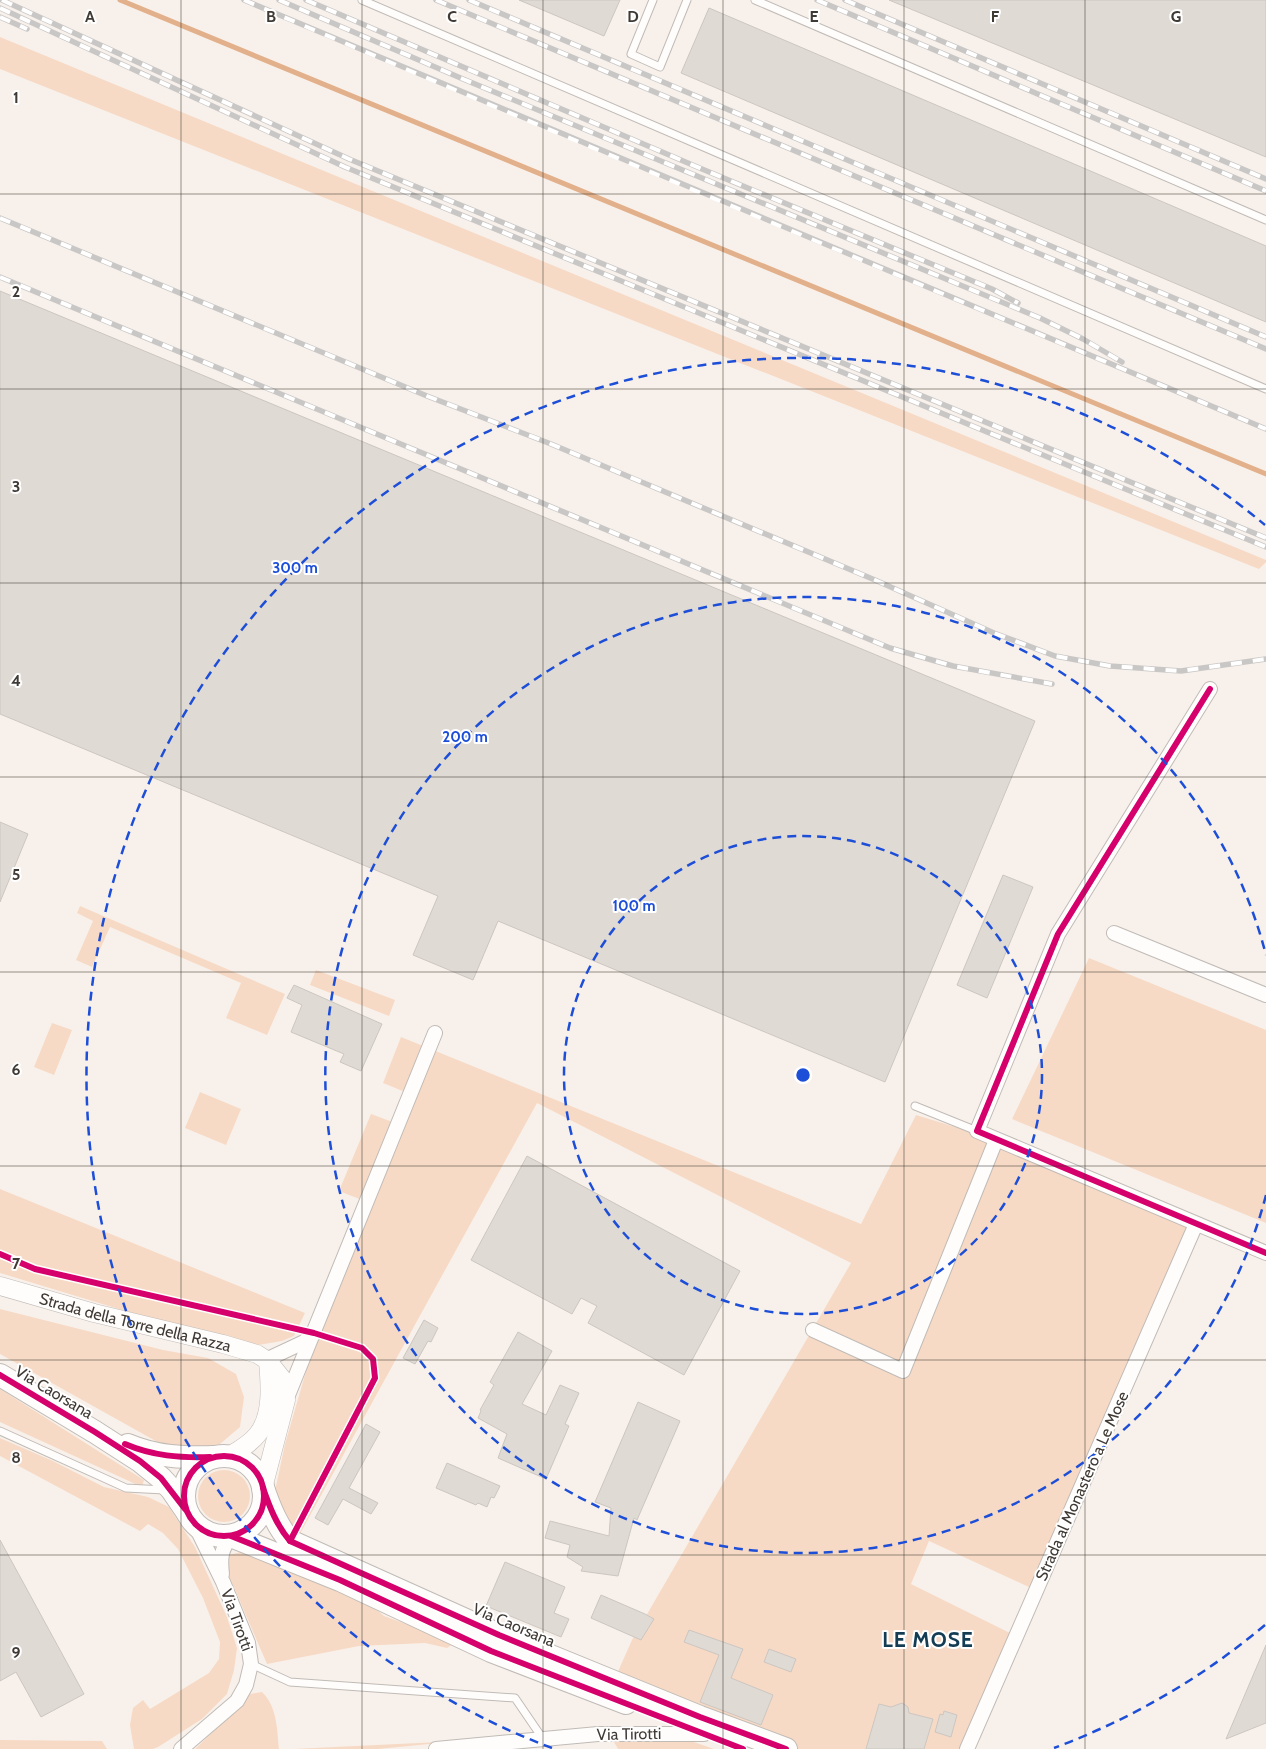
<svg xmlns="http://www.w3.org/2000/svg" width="1266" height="1749" font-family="Cabin,sans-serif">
  <rect width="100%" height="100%" fill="#f8f1eb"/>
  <g fill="#f7dac5">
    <polygon points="0,37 1266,560 1266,562 1259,569 0,69"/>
    <polygon points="80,906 285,994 267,1035 226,1018 241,983 110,927 92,967 76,960 93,921 77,913"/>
    <polygon points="1089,958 1266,1030 1266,1223 1012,1119"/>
    <polygon points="316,970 395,1000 389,1016 310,985"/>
    <polygon points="52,1023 72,1030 54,1075 34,1067"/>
    <polygon points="401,1037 861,1224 916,1115 975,1133 1191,1221 1031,1588 929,1541 911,1584 1012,1634 962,1749 798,1749 616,1676 632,1640 851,1263 537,1103 296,1541 275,1491 285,1444 324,1309 367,1202 339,1191 371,1114 398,1124 410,1094 383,1083"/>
    <polygon points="200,1092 241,1109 226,1145 185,1128"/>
    <polygon points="0,1189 305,1313 294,1336 282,1341 253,1346 132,1313 0,1273"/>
    <polygon points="0,1309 163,1350 208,1358 236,1374 244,1397 240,1427 220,1444 197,1448 161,1444 0,1354"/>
    <polygon points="0,1389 144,1480 142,1487 0,1422"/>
    <polygon points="0,1438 53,1461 104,1487 148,1497 169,1507 195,1547 227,1617 237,1648 234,1670 227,1694 202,1719 158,1747 153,1749 134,1749 130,1725 133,1708 143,1700 150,1709 209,1673 219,1659 220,1642 203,1598 178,1549 163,1533 148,1524 140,1531 0,1456"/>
    <circle cx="224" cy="1496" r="26"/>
    <polygon points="249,1550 367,1601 384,1616 456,1642 447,1648 425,1643 359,1646 267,1664 229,1576 229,1555"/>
    <path d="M262,1692C277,1706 277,1729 279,1749H195L239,1707L250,1694Z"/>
    <polygon points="0,1740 102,1741 107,1749 0,1749"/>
    <polygon points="460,1741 378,1749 293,1749"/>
    <polygon points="691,1741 714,1749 618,1749 614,1742"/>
  </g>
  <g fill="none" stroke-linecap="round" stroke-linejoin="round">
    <polyline stroke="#e2b08a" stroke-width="5" points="120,0 1266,474"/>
  </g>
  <g fill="#e0dad5" stroke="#ccc6c1">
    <polygon points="519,0 620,0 604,36"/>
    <polygon points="889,0 1266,0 1266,157"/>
    <polygon points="709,8 1266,246 1266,322 681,73"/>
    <polygon points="0,291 1035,721 885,1082 498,921 473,980 413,955 438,896 0,714"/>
    <polygon points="0,822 28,834 0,902"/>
    <polygon points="1003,875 1033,887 987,998 957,985"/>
    <polygon points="294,985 382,1024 361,1071 340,1062 344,1054 291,1032 302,1005 287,998"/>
    <polygon points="527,1156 740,1271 684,1375 588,1323 597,1306 581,1298 572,1314 471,1260"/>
    <polygon points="424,1320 438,1328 431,1342 428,1341 415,1364 403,1358"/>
    <polygon points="518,1332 552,1351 522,1404 546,1415 560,1385 579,1393 565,1424 569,1426 546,1479 498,1458 507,1434 478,1418 481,1411 480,1410 494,1385 490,1382"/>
    <polygon points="638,1402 680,1421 637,1520 634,1518 618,1576 581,1571 583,1567 567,1557 570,1545 545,1538 550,1521 609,1536 611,1508 595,1502"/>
    <polygon points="366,1424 380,1432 349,1488 378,1503 371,1514 343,1499 328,1525 315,1518"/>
    <polygon points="447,1463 500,1486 494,1498 491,1497 487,1507 478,1503 476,1505 436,1488"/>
    <polygon points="0,1540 84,1694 41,1717 16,1672 0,1681"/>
    <polygon points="505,1562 565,1587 554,1613 569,1619 561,1637 486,1606"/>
    <polygon points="601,1595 645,1614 654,1619 641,1640 591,1618"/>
    <polygon points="689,1630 743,1649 731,1678 773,1695 761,1725 700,1702 719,1655 684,1642"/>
    <polygon points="1266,1645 1266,1723 1226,1739"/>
    <polygon points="769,1649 796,1659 791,1672 764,1662"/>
    <polygon points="902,1703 908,1707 909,1713 933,1719 924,1749 866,1749 879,1704 891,1707"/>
    <polygon points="944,1711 957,1715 951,1737 935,1732 940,1714 943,1715"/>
  </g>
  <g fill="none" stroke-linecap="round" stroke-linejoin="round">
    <defs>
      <g id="service">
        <polyline points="362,0 1266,389"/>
        <polyline points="653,0 631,54 660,67 687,0"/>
        <polyline points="755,0 1266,220"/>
        <polyline points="915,1106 977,1131"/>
        <polyline points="0,1431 126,1488 164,1490"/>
        <polyline points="251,1664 290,1682 515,1698 543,1739"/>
      </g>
      <g id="minor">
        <polyline points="1210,689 1058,934 977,1131 1266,1253"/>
        <polyline points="1114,933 1266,995"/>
        <polyline points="813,1330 903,1371 996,1140"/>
        <polyline points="268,1361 272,1357 304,1342 314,1334"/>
        <polyline points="286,1400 435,1033"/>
        <path d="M222,1574C220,1557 221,1550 231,1536"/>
        <polyline points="181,1749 237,1701 246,1685 251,1664 248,1643 223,1582 194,1523"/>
        <polyline points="436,1749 598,1734 704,1734"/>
        <polyline points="967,1749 1196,1224"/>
      </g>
      <g id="tertiary">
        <path id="s1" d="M0,1286L94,1313L223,1344L257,1354L268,1361L284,1381L286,1400L263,1488"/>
        <path d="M229,1456C239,1450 250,1444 257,1435C273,1416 270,1384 268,1361"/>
      </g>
      <g id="primary">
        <polyline points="0,1375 95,1432 140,1461 161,1478 172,1490 187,1512"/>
        <path d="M128,1445C156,1457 184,1458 214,1457"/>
        <circle cx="224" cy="1496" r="40"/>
        <path d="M263,1488C270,1508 277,1526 290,1541L499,1635L700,1717L786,1749"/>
        <polyline points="231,1536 340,1580 491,1651 626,1703"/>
      </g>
    </defs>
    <use href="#service" stroke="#c1bbb6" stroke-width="9"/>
    <use href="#minor" stroke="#c1bbb6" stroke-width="16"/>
    <use href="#tertiary" stroke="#c1bbb6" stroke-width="19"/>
    <use href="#primary" stroke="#c1bbb6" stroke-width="24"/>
    <use href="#service" stroke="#fefdfc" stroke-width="7"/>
    <use href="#minor" stroke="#fefdfc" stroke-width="14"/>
    <use href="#tertiary" stroke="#fefdfc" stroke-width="18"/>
    <use href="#primary" stroke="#fefdfc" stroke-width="22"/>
    <defs>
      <g id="rail">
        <polyline points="2,0 349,159 1266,538"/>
        <path d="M244,0C584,146 926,286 1266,429"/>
        <polyline points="279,0 463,79 1040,318 1083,339 1122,362"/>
        <polyline points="306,0 702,169 992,289 1018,303"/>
        <polyline points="436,0 1266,349"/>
        <polyline points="469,0 1266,337"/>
        <polyline points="817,0 1266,191"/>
        <polyline points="845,0 1266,179"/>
        <polyline points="0,8 345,167 1266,547"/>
        <polyline points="0,17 27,29"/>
        <polyline points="0,218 427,396 551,444 875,580 994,633 1055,656 1110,666 1181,671 1266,659"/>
        <polyline points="0,277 890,648 953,666 1052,684"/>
      </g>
    </defs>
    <use href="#rail" stroke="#c9c7c6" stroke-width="5.5"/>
    <use href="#rail" stroke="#fff" stroke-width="4" stroke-dasharray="11" stroke-linecap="butt"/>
    <defs>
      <g id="cycleway">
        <polyline points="1210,689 1058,934 977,1131 1266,1253"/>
        <polyline points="0,1254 35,1269 314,1333 362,1348 373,1359 375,1378 290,1541"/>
        <polyline points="0,1375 95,1432 140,1461 161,1478 185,1509"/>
        <path d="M125,1444C153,1456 180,1458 210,1457"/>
        <circle cx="224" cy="1496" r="40"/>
        <path d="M263,1488C270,1508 277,1526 290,1541L499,1635L700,1717L786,1749"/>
        <polyline points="231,1536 340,1580 491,1651 743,1749"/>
      </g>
    </defs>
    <use href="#cycleway" stroke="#fff" stroke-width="9"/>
    <use href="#cycleway" stroke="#d6006c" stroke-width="6"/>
  </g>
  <path fill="none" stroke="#403a35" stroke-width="1" stroke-opacity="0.55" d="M181,0V1749M362,0V1749M543,0V1749M723,0V1749M904,0V1749M1085,0V1749M0,194H1266M0,389H1266M0,583H1266M0,777H1266M0,972H1266M0,1166H1266M0,1360H1266M0,1555H1266"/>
  <g fill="none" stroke="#1d4ed8" stroke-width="2.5" stroke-dasharray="9 6">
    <circle cx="803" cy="1075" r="239"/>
    <path d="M1266 1195A478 478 0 1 1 1266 955"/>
    <path d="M1265 1625A718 718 0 0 1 1054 1748M552 1748A718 718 0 1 1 1265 525"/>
  </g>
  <g text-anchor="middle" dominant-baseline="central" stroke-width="4" stroke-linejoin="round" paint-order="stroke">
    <g font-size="16" fill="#403a35" stroke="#fff">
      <text stroke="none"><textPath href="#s1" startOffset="140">Strada della Torre della Razza</textPath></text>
      <text transform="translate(54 1392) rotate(31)">Via Caorsana</text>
      <text transform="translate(1082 1486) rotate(-66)">Strada al Monastero a Le Mose</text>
      <text transform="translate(237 1620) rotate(70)">Via Tirotti</text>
      <text transform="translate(514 1625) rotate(23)">Via Caorsana</text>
      <text transform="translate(629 1734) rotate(-1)">Via Tirotti</text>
    </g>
    <g font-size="21" font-weight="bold" letter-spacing="1" fill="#143d54" stroke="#fff">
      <text x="928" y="1639">LE MOSE</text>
    </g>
  </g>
  <g font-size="16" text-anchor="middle" font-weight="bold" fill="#403a35" stroke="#fff" stroke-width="4" stroke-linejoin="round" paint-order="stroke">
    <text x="90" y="22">A</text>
    <text x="271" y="22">B</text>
    <text x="452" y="22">C</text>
    <text x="633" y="22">D</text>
    <text x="814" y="22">E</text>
    <text x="995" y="22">F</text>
    <text x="1176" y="22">G</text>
    <text x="16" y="103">1</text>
    <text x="16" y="297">2</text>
    <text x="16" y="492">3</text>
    <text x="16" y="686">4</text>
    <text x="16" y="880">5</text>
    <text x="16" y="1075">6</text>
    <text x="16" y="1269">7</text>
    <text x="16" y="1463">8</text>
    <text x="16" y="1658">9</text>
  </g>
  <circle cx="803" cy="1075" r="8" fill="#1d4ed8" stroke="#fff" stroke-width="2.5"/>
  <g font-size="15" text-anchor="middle" font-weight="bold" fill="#1d4ed8" stroke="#fff" stroke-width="4" stroke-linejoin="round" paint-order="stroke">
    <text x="295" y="573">300 m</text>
    <text x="465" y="742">200 m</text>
    <text x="634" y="911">100 m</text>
  </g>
</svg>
